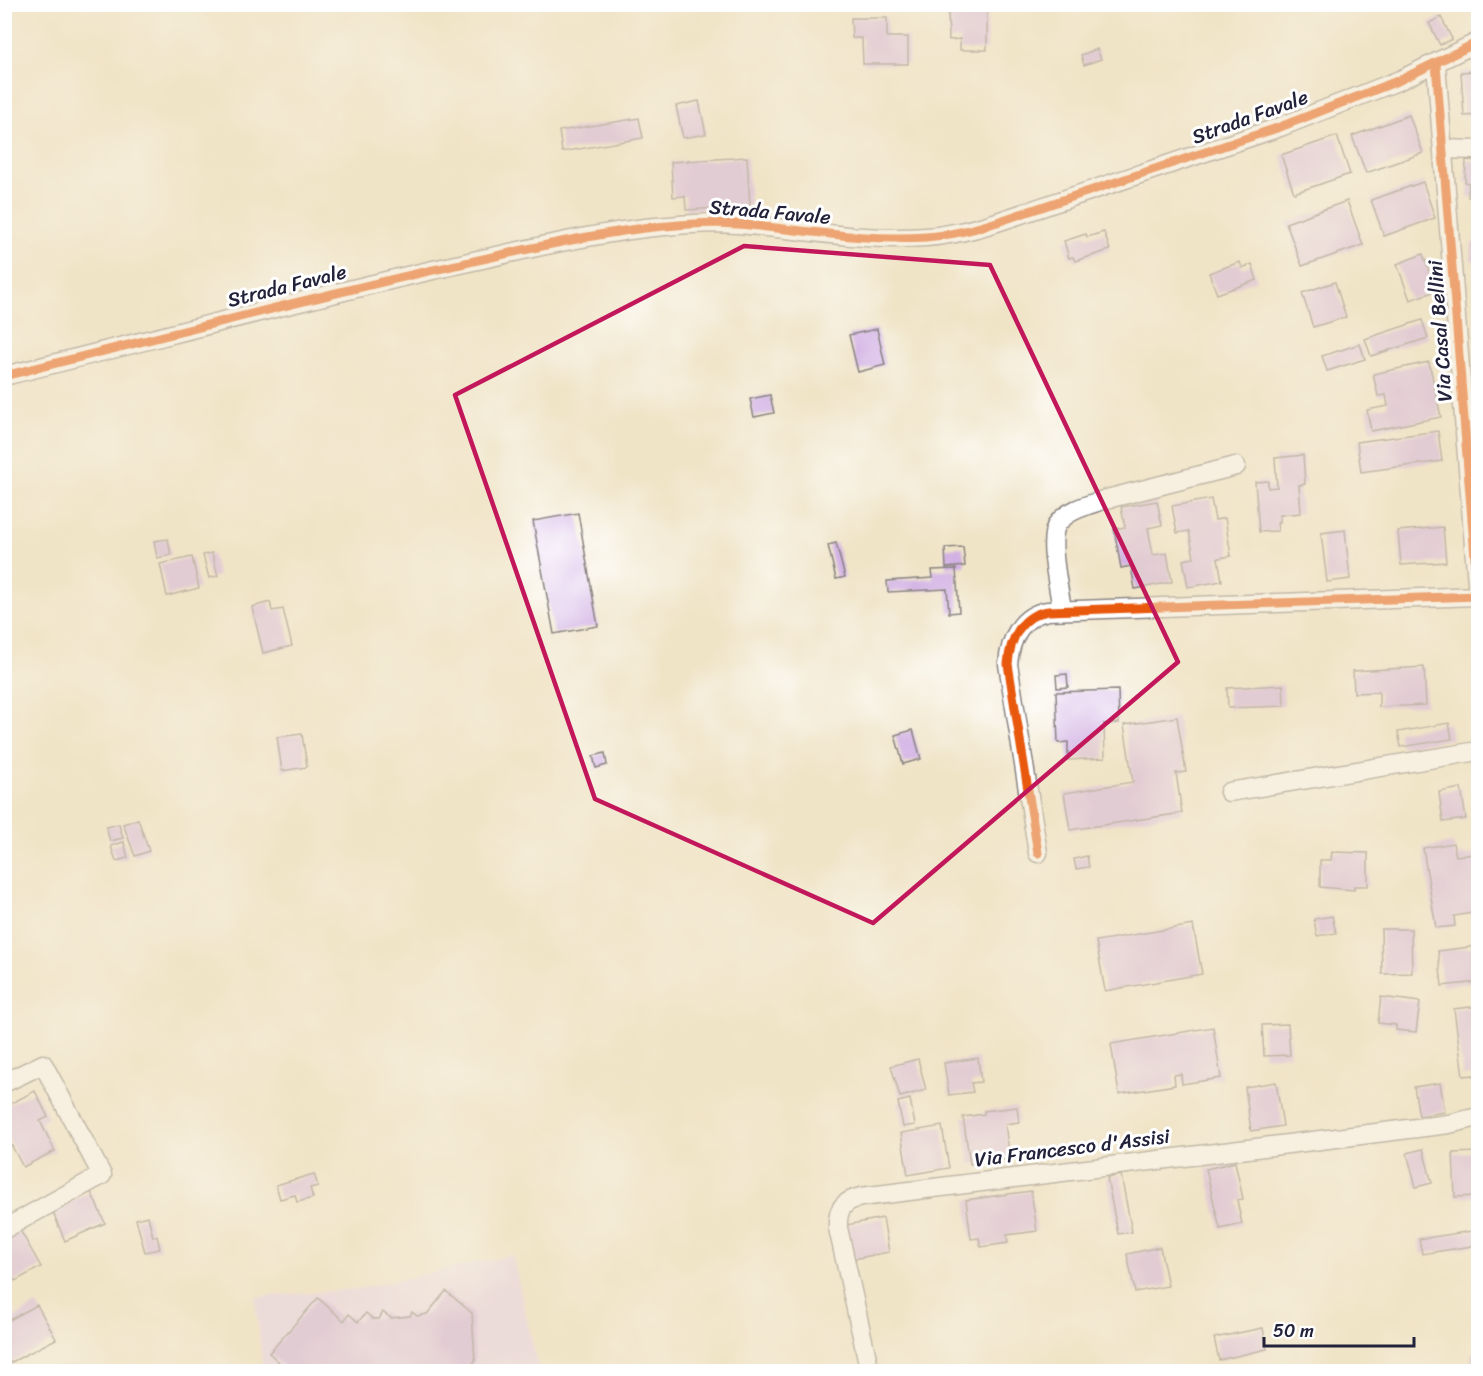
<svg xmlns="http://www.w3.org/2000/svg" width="1483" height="1376" font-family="Sriracha,sans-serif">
  <rect width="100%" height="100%" fill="#fff"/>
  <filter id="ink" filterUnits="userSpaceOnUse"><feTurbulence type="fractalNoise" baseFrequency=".0167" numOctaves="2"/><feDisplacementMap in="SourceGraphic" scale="12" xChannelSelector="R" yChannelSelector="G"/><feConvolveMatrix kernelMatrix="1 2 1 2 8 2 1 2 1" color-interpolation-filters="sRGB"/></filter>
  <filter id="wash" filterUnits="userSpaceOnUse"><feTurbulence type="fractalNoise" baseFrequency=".008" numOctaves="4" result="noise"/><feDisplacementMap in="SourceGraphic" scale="24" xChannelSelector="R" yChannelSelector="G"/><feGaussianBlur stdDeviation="1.35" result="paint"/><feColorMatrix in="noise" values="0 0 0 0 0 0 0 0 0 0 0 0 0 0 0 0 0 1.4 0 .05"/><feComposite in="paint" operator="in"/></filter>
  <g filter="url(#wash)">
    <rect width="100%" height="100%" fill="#f0e4c7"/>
    <polygon fill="#e7d2ef" points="512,1255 539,1371 263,1371 255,1297 358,1289"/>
    <g id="blocks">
      <g fill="#d1b0e3">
        <polygon points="987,10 987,50 960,50 960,39 949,40 948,11"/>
        <polygon points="1441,17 1452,39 1440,45 1429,23"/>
        <polygon points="851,18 887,18 887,37 908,37 908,64 863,64 862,38 852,38"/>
        <polygon points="1097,49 1101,59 1084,65 1081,55"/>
        <polygon points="1478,71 1478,115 1464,116 1461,72"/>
        <polygon points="699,101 706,134 683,138 676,106"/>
        <polygon points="1409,115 1423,153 1366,173 1352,136"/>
        <polygon points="639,118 643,138 562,152 559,131"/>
        <polygon points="1337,136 1350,174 1294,193 1281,155"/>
        <polygon points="747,157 750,206 686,210 685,196 673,197 671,162"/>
        <polygon points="1466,160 1478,161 1478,197 1468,197 1469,183 1465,182"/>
        <polygon points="1423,182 1435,218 1384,236 1371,200"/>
        <polygon points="1347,201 1363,245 1302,266 1286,223"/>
        <polygon points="1476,226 1478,226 1478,261 1471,261 1472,243 1475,243"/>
        <polygon points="1104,232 1110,250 1075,261 1073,257 1069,258 1064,241 1086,234 1087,237"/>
        <polygon points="1423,254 1436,291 1410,300 1397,264"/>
        <polygon points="1240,262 1242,268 1252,264 1257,280 1217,294 1209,273"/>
        <polygon points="1335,282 1346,317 1313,327 1302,293"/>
        <polygon points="1422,320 1428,338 1371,356 1365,339"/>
        <polygon points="877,329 885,365 858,372 849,335"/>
        <polygon points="1360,344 1365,359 1327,371 1322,356"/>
        <polygon points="1429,362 1441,417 1371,431 1367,410 1388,406 1386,395 1378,396 1373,374"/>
        <polygon points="770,395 774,413 754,417 750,399"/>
        <polygon points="1438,431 1442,461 1361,472 1357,442"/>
        <polygon points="1303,455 1305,484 1299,485 1301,513 1280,515 1280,522 1277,522 1278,531 1259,532 1255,482 1268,481 1268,488 1277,487 1275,458"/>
        <polygon points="1211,499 1215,520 1225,518 1231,556 1218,558 1222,581 1188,587 1183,560 1194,558 1189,531 1177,533 1172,506"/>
        <polygon points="1157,501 1162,525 1148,528 1153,555 1167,553 1172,582 1135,589 1131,566 1121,568 1114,529 1125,527 1121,507"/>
        <polygon points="578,513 598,626 554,634 533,521"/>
        <polygon points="1443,527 1446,562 1401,565 1398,531"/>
        <polygon points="1345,530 1350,579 1327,582 1321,533"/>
        <polygon points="168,539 171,555 157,558 154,541"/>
        <polygon points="836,543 845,577 836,579 828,545"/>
        <polygon points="963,547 965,566 946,568 945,548"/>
        <polygon points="212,553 218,576 209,578 203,555"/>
        <polygon points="192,557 199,588 167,596 160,564"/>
        <polygon points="956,569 959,612 949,613 947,589 888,592 887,581 933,578 932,570"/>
        <polygon points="270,602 272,611 283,609 292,646 263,653 252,607"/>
        <polygon points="1424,667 1426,705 1379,707 1379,692 1354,693 1353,671"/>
        <polygon points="1067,674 1068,687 1057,688 1056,675"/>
        <polygon points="1283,685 1284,706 1228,708 1227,688"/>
        <polygon points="1118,690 1119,723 1104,724 1105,758 1068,760 1068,742 1058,743 1056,692"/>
        <polygon points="1177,717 1186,772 1176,773 1182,813 1070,830 1064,793 1133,782 1124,725"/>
        <polygon points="1449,723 1452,739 1401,747 1398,732"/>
        <polygon points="913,730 921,759 903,764 895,735"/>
        <polygon points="302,734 307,767 282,771 277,737"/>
        <polygon points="605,753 607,765 596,768 593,756"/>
        <polygon points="1461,788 1466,819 1443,822 1439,792"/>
        <polygon points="138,819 149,851 135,856 123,824"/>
        <polygon points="119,824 123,838 110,841 106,827"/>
        <polygon points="124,842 128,858 116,861 111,846"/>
        <polygon points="1453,843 1456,856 1474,854 1478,880 1478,912 1454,916 1455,926 1436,928 1423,848"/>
        <polygon points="1332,852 1368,853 1368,886 1354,886 1354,890 1320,887 1320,860 1331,860"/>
        <polygon points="1087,856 1089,867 1076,869 1074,859"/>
        <polygon points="1332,916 1336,933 1317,936 1314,919"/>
        <polygon points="1193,925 1202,974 1105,991 1096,941"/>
        <polygon points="1381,929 1411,929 1412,973 1382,974"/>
        <polygon points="1478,946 1478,982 1442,986 1438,951"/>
        <polygon points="1381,997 1420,1002 1416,1032 1396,1030 1396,1025 1378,1023"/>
        <polygon points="1478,1006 1478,1078 1474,1078 1474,1075 1463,1076 1454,1009"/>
        <polygon points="1288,1024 1290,1055 1264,1056 1262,1025"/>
        <polygon points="1213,1027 1221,1078 1182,1084 1181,1074 1174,1075 1175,1085 1119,1094 1111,1044"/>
        <polygon points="978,1058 981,1082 971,1083 973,1092 949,1095 944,1063"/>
        <polygon points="918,1059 926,1090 900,1097 891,1066"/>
        <polygon points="1276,1082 1283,1126 1251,1131 1245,1087"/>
        <polygon points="1440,1083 1445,1112 1419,1116 1414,1087"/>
        <polygon points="35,1091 48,1117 40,1121 55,1151 23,1167 4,1131 4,1107"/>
        <polygon points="910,1099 915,1125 903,1127 898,1102"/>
        <polygon points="1017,1107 1019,1122 1005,1124 1010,1159 970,1164 963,1117 984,1114 984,1111"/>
        <polygon points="942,1126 949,1168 908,1175 901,1133"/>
        <polygon points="1423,1149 1432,1183 1416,1187 1407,1153"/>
        <polygon points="1478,1152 1478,1196 1455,1197 1453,1153"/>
        <polygon points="1235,1162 1243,1199 1237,1200 1242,1224 1220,1229 1206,1169"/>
        <polygon points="314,1174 318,1186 310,1188 313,1198 297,1202 295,1195 280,1199 276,1185"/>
        <polygon points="1121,1175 1132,1232 1118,1234 1107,1178"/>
        <polygon points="1031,1191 1037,1231 1007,1235 1008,1243 981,1247 979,1238 971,1239 966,1200"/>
        <polygon points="91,1192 105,1223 65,1241 52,1210"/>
        <polygon points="148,1216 153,1237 157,1236 160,1249 145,1252 136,1219"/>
        <polygon points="883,1218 889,1252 853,1259 846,1225"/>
        <polygon points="19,1228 41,1267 15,1281 4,1261 4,1236"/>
        <polygon points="1478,1230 1478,1245 1422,1254 1419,1239"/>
        <polygon points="1160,1247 1168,1286 1135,1292 1127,1254"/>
        <polygon points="446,1291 472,1313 475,1361 466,1372 460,1367 456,1372 435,1372 430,1368 424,1369 422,1372 413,1370 290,1372 269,1353 318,1298 344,1321 349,1314 358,1322 366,1313 373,1319 379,1319 383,1312 391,1318 410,1316 412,1312 417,1316 427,1314"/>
        <polygon points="37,1305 56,1339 4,1366 4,1323"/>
        <polygon points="1263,1328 1267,1349 1219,1360 1214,1338"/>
        <polygon points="1471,1354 1478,1354 1478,1372 1473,1372"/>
        <polygon points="76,1366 76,1372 38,1372 38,1369"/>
      </g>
    </g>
  </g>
  <g filter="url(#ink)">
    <use href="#blocks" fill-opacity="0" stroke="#898381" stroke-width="1.5"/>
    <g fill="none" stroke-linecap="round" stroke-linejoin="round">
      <defs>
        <g id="minor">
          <polyline points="1443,149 1478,150"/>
          <path d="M4,376C147,341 289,303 433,270C503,255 573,237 645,228C675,225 706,222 737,224C800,229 862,242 926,237C953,235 980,228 1006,219L1280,127L1400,80L1478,42"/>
          <path d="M1062,610C1060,591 1046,538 1058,523C1068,510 1088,505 1103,500L1236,466"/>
          <polyline points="1229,792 1478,751"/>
          <path d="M1038,853L1008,664C1010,639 1021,615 1048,611L1478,596L1436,64"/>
          <polyline points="4,1083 43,1064 102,1175 4,1229"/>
          <path d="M870,1372L838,1228C837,1209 843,1201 861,1197L1449,1124L1478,1117"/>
        </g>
      </defs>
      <use href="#minor" stroke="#898381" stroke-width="21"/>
      <use href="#minor" stroke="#fff" stroke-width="18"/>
      <defs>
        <g id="cycleway">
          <path d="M4,376C147,341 289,303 433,270C503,255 573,237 645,228C675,225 706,222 737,224C800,229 862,242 926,237C953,235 980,228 1006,219L1280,127L1400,80L1478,42"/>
          <path d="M1038,853L1008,664C1010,639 1021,615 1048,611L1478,596L1436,64"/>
        </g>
      </defs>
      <use href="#cycleway" stroke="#fff" stroke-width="13"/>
      <use href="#cycleway" stroke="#e8590c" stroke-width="9"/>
    </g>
  </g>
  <path d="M0 0H1483V1376H0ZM744,246L990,265L1178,662L873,923L595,799L455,395Z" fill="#f0e4c7" fill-opacity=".55" fill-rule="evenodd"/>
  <path fill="none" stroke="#c2185b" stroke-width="4.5" stroke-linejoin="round" d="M744,246L990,265L1178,662L873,923L595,799L455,395Z"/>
  <g text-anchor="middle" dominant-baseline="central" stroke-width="6" stroke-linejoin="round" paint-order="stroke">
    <g font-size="20" fill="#22223b" stroke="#fff">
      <text transform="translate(1250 117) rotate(-20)">Strada Favale</text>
      <text transform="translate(770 212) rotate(5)">Strada Favale</text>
      <text transform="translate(287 286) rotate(-14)">Strada Favale</text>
      <text transform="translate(1440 331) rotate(-94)">Via Casal Bellini</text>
      <text transform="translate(1072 1148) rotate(-7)">Via Francesco d'Assisi</text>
    </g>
  </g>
  <rect width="1483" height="1376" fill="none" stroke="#fff" stroke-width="24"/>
  <path d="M1264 1337v9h150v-9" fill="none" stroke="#22223b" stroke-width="3"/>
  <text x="1273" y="1337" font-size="18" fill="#22223b" stroke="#ffffff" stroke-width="4.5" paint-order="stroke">50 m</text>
</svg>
